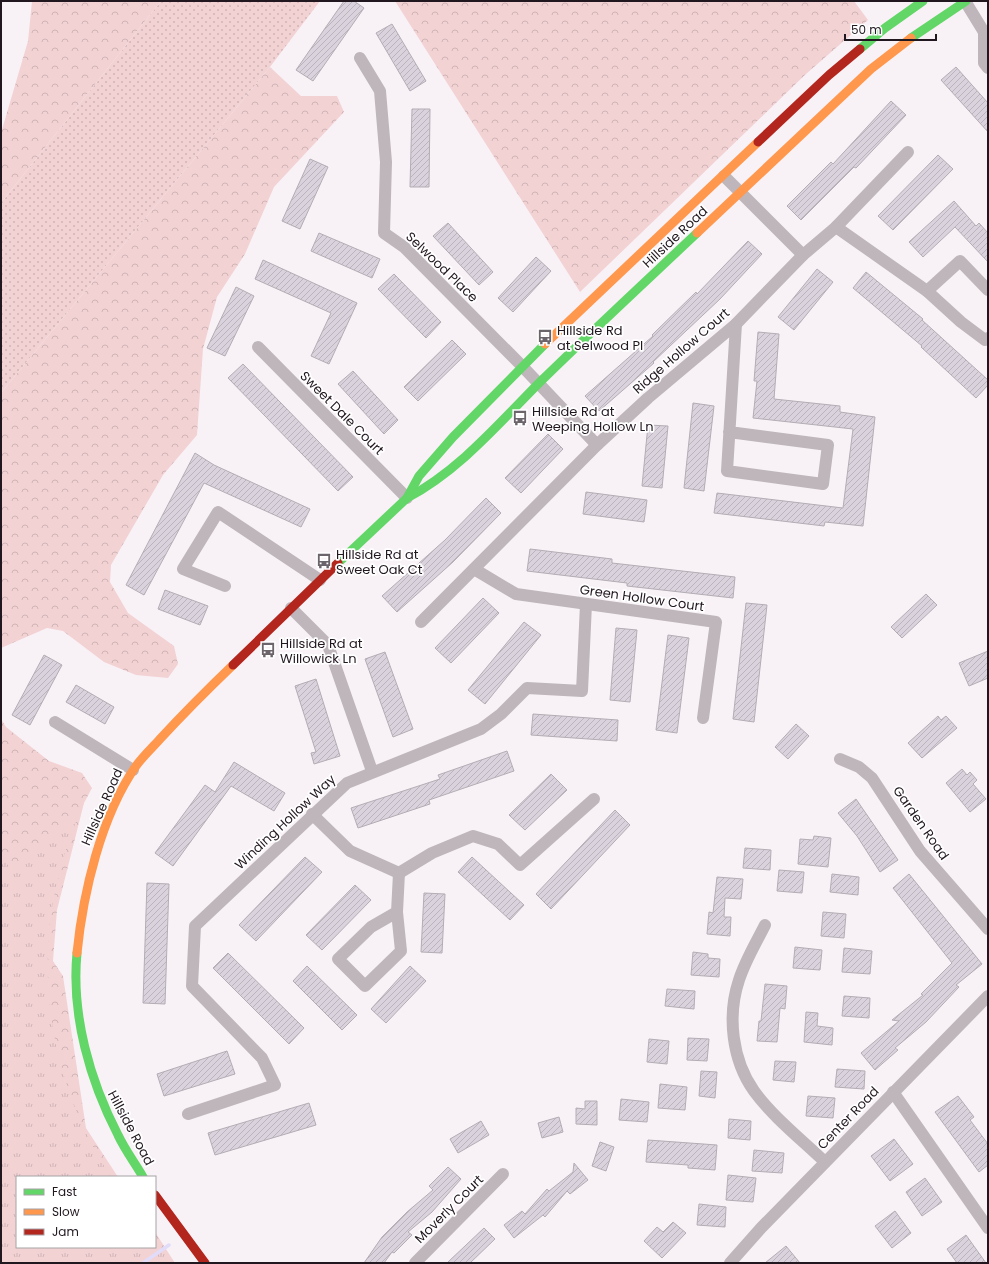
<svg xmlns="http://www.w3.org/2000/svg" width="989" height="1264" font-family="Poppins,sans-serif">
  <defs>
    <pattern id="grass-dots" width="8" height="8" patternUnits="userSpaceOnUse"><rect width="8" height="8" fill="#f3d2d4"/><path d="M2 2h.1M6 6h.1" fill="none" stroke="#d0b4b6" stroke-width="1.8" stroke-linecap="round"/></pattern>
    <pattern id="forest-crowns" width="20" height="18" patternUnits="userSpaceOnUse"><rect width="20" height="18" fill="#f3d2d4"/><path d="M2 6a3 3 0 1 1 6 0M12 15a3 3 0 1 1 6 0" fill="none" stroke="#d0b4b6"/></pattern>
    <pattern id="park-tufts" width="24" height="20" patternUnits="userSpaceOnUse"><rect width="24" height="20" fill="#f3d2d4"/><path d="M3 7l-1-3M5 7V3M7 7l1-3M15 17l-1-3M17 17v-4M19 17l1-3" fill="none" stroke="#d0b4b6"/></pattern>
    <pattern id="building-hatch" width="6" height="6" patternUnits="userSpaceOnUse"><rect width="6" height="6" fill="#dad2dd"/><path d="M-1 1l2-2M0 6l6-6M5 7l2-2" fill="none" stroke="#bbb4bd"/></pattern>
  </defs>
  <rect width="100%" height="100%" fill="#f8f2f7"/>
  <polygon fill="url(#grass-dots)" points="161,1 320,1 270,67 1,393 1,203"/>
  <g fill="url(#forest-crowns)">
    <polygon points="32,1 161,1 1,203 1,133 28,41"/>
    <polygon points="395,1 854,1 868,20 806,74 580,292"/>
    <polygon points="270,67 301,96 337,96 344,112 274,187 245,254 217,297 203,349 197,435 163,475 111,565 110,582 128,613 174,646 178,664 168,678 136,675 104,662 63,631 47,628 1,648 1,393"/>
    <polygon points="1,719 6,727 49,761 82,773 92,788 84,803 57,910 53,961 63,976 86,1128 118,1177 17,1177 17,1247 155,1247 155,1232 175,1263 1,1263"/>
  </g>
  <path fill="url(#park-tufts)" d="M84,803C27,927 38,1063 111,1177H17V1247H155V1240L172,1263H1V858L12,869Z"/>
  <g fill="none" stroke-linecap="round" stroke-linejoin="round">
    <polyline stroke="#e1dcfa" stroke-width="3.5" points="143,1263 169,1245"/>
  </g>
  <g fill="url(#building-hatch)" stroke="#b3adb4">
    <polygon points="344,1 354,1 364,8 313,81 296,70"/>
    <polygon points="392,24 426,81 410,91 376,33"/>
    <polygon points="956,67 988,103 988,132 941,80"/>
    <polygon points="891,101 906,115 856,168 854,167 801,220 787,206 831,162 833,164"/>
    <polygon points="412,109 430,109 429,187 410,187"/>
    <polygon points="938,155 953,169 893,230 878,216"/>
    <polygon points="310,159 328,167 300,229 282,221"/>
    <polygon points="954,201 976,226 979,223 988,233 988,262 955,227 923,257 909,242"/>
    <polygon points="448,223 493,272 479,285 433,236"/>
    <polygon points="319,233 380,259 372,278 311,251"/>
    <polygon points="748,241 762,254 720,299 653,362 654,363 599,411 585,396 653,336 652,335 696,292 697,294"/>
    <polygon points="536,257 551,271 513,312 498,298"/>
    <polygon points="263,260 357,303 329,364 311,356 331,313 255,279"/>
    <polygon points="817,269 833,282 794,330 778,317"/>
    <polygon points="866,272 923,319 922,320 988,380 988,385 976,398 921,347 922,346 853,288"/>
    <polygon points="394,274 441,322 426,338 378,289"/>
    <polygon points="236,287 254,296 225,356 207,348"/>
    <polygon points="758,332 779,334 774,399 840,406 840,412 875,417 863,526 825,522 824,526 714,513 717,493 843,508 853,429 753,418 757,381 754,381"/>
    <polygon points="452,340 466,354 418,401 404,387"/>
    <polygon points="243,364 353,477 338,491 228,378"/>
    <polygon points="353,371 398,420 384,434 338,384"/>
    <polygon points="693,403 714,406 704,491 684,488"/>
    <polygon points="648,425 668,426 662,488 642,486"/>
    <polygon points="548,434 563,449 521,493 505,478"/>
    <polygon points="195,453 214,465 310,509 301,527 204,483 144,595 126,585"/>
    <polygon points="586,492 647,500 644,522 583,514"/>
    <polygon points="486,498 501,513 453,562 397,612 382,596 445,540"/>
    <polygon points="530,549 612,559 612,563 735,577 733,598 627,586 627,583 527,571"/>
    <polygon points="165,590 208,606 200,625 158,609"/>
    <polygon points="926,594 937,605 902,638 891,627"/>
    <polygon points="483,598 499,613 451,663 435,648"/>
    <polygon points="746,603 767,605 754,722 733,719"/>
    <polygon points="524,622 541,635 485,704 468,690"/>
    <polygon points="616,628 637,630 630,702 610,700"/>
    <polygon points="668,635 689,638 677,733 656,730"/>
    <polygon points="988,651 988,678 969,686 959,663"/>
    <polygon points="385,652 413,729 393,737 365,659"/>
    <polygon points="44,655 62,665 30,725 12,715"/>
    <polygon points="316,679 340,756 314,764 311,753 316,752 295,686"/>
    <polygon points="76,685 114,707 105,724 66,702"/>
    <polygon points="533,714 618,720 617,741 531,735"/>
    <polygon points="938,716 941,720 946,716 957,728 922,758 908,743"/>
    <polygon points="796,724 809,736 788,759 775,747"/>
    <polygon points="507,751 514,771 429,800 430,804 358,828 351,808 440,779 438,775"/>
    <polygon points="234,762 285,793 274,811 231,786 173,866 155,853 205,785 215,792"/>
    <polygon points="962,769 967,775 970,772 977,780 973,784 986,799 970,812 946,783"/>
    <polygon points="551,774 567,790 525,830 509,815"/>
    <polygon points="856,799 898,860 880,872 857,836 838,813"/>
    <polygon points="615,810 630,825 551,909 536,894"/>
    <polygon points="814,836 831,838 828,867 798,864 800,839 813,840"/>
    <polygon points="745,848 771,850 770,870 743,868"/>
    <polygon points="305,857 322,872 256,941 239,925"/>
    <polygon points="472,857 524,905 510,920 458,872"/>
    <polygon points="779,870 804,872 802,893 777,891"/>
    <polygon points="832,874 859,877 858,895 830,892"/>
    <polygon points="909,874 982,964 956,985 959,987 926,1022 895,1048 898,1050 875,1070 861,1053 899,1021 892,1020 923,995 921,994 952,963 893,888"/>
    <polygon points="717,877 743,879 741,899 725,898 724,917 731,917 730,936 707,934 709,912 713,913"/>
    <polygon points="147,883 169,884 165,1004 143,1003"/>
    <polygon points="355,885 371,900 322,950 306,935"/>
    <polygon points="424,893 445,894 442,953 421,952"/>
    <polygon points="823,912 846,914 844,938 821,936"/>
    <polygon points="795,947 822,950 820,970 793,968"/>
    <polygon points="844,948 872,951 870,974 842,972"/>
    <polygon points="693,952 708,954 708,958 720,959 719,977 691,975"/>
    <polygon points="228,953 304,1028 289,1044 213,968"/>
    <polygon points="307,966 357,1015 342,1030 293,981"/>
    <polygon points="410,966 426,981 386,1023 371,1009"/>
    <polygon points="765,984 787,986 785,1009 780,1008 777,1042 757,1041 759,1021 761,1021"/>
    <polygon points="667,989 695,991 694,1009 665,1006"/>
    <polygon points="844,996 870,998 869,1018 842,1016"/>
    <polygon points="806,1012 818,1013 817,1026 833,1028 832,1045 804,1042"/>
    <polygon points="688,1038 709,1039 707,1061 687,1060"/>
    <polygon points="649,1039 669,1041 667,1064 647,1062"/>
    <polygon points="227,1051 235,1074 164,1096 157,1074"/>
    <polygon points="775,1061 796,1062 794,1082 773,1080"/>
    <polygon points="837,1069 865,1071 864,1089 835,1087"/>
    <polygon points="701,1071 717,1072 715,1098 699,1096"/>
    <polygon points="660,1084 687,1087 685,1110 658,1108"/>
    <polygon points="808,1096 835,1098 833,1118 806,1116"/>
    <polygon points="958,1096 974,1117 970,1120 988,1144 988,1165 979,1172 935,1112"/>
    <polygon points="621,1099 649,1102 647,1122 619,1120"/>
    <polygon points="585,1101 597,1101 597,1125 576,1124 576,1108 585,1109"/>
    <polygon points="309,1103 316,1125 215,1155 208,1133"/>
    <polygon points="559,1117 563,1132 542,1138 538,1123"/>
    <polygon points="729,1119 751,1121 750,1140 728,1138"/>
    <polygon points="481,1121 489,1135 458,1153 450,1139"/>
    <polygon points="894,1139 913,1164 890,1181 871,1156"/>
    <polygon points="648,1140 717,1145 715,1170 688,1168 688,1165 646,1162"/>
    <polygon points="600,1142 614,1147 606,1171 592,1166"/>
    <polygon points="754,1150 784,1153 782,1173 752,1171"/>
    <polygon points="574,1163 588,1180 570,1194 567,1191 545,1217 543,1215 514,1238 504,1225 522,1211 525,1214 547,1189 549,1191 573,1172"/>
    <polygon points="448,1167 461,1179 432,1212 408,1232 412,1235 394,1253 392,1252 384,1263 364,1263 382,1237 407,1212 433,1190 429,1186"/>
    <polygon points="728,1175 756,1178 753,1202 726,1200"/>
    <polygon points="925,1178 942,1202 922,1216 906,1192"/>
    <polygon points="699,1204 726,1207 725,1227 697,1225"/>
    <polygon points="895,1211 911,1233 892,1248 875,1226"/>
    <polygon points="673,1222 686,1233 662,1258 644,1241 657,1227 663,1232"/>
    <polygon points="484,1228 495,1239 470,1263 447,1263"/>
    <polygon points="966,1235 986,1263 957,1263 947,1249"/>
    <polygon points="786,1246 800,1263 765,1263"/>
  </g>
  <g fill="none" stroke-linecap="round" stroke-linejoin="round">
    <g stroke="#beb6ba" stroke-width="12">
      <polyline points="965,1 984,32 984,63 988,68"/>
      <polyline points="360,58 380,91 386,162 384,233 404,247 522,366 597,445"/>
      <polyline points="724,176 803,255"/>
      <polyline points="836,227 927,291 961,322 985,340 988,338"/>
      <polyline points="927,291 960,261 988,290"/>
      <polyline points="258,347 407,498"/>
      <path d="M729,432L828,445L823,484L727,471C730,422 733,373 736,324"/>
      <polyline points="474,569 516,594 716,622 703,718"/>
      <polyline points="225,586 183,569 218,512 320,580"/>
      <polyline points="291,608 328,645 372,771"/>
      <polyline points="421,622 597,445 648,398 736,324 803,255 836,227 908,152"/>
      <polyline points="55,722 133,770"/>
      <polyline points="840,759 859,767 872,778 920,851 988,929"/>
      <polyline points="312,814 350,851 399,873"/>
      <polyline points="399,873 432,853 473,836 498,844 520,865 594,799"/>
      <polyline points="397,912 401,951 365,986 338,959 371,927 397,912 399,873"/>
      <path d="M765,925C756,943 745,961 739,980C727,1016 732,1060 754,1091C773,1117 801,1139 825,1162"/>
      <polyline points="893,1092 988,1228"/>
      <polyline points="188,1114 275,1085 262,1058 192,986 195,926 347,783 481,729 501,714 527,688 582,691 586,604"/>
      <polyline points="415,1263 503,1174"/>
      <polyline points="730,1263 761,1228 988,996"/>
    </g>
    <g stroke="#63d668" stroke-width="9">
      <polyline points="911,38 966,1"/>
      <polyline points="860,49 885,28 923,1"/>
      <path d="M407,498C460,470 499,423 541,381C592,331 645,282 697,233"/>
      <polyline points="338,563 407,498 419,476 453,437 545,344"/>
      <path d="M77,953C71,1015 90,1081 118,1135C125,1150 135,1163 143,1177"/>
    </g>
    <g stroke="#ff974d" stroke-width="9">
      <polyline points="697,233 871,69 911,38"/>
      <polyline points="545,344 758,142"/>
      <path d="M77,953C83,893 101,816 136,766C143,756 152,748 160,739C184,713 208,689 233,665"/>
    </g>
    <g stroke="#b3261e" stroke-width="9">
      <polyline points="758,142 829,75 860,49"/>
      <polyline points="233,665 338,563"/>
      <polyline points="155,1195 205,1263"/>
    </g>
  </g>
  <defs>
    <symbol id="bus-bare" viewBox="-9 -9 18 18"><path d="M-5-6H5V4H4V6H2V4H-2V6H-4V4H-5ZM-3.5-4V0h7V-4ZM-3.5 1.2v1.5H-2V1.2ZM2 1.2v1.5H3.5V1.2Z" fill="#6c646b" stroke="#fff" stroke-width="2.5" paint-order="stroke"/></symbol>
  </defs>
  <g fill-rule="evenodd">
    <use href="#bus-bare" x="534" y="326" width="22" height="22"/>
    <use href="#bus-bare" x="509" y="407" width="22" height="22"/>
    <use href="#bus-bare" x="313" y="550" width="22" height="22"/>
    <use href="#bus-bare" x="257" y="639" width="22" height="22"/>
  </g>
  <g text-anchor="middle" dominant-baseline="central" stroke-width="3.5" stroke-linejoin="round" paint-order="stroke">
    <g font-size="13" fill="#21171f" stroke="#fff">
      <text transform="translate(675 237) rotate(-43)">Hillside Road</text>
      <text transform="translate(442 267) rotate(44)">Selwood Place</text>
      <text transform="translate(681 351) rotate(-41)">Ridge Hollow Court</text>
      <text transform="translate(342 413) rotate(45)">Sweet Dale Court</text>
      <text transform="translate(642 598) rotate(8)">Green Hollow Court</text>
      <text transform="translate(102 807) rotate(-66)">Hillside Road</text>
      <text transform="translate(285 822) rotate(-43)">Winding Hollow Way</text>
      <text transform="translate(921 823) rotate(55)">Garden Road</text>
      <text transform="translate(848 1118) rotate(-46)">Center Road</text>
      <text transform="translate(131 1128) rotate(62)">Hillside Road</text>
      <text transform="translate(449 1209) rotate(-45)">Moverly Court</text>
    </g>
    <g font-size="13" fill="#21171f" stroke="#fff" text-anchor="start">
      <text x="557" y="330">Hillside Rd<tspan x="557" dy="15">at Selwood Pl</tspan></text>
      <text x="532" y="411">Hillside Rd at<tspan x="532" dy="15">Weeping Hollow Ln</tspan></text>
      <text x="336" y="554">Hillside Rd at<tspan x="336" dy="15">Sweet Oak Ct</tspan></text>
      <text x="280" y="643">Hillside Rd at<tspan x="280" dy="15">Willowick Ln</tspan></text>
    </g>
  </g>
  <rect width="989" height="1264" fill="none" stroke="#21171f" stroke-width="4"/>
  <rect x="16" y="1176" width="140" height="72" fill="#ffffff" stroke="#a6a2a5"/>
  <rect x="24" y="1189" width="20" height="6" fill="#63d668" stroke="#a6a2a5"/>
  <text x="52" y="1196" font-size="12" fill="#21171f">Fast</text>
  <rect x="24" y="1209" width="20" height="6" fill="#ff974d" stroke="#a6a2a5"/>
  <text x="52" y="1216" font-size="12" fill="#21171f">Slow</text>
  <rect x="24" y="1229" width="20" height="6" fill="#b3261e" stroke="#a6a2a5"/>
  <text x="52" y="1236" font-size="12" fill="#21171f">Jam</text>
  <path d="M845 34v6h91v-6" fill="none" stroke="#21171f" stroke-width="2"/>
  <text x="851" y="34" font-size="12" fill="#21171f" stroke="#ffffff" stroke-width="3" paint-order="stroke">50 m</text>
</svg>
